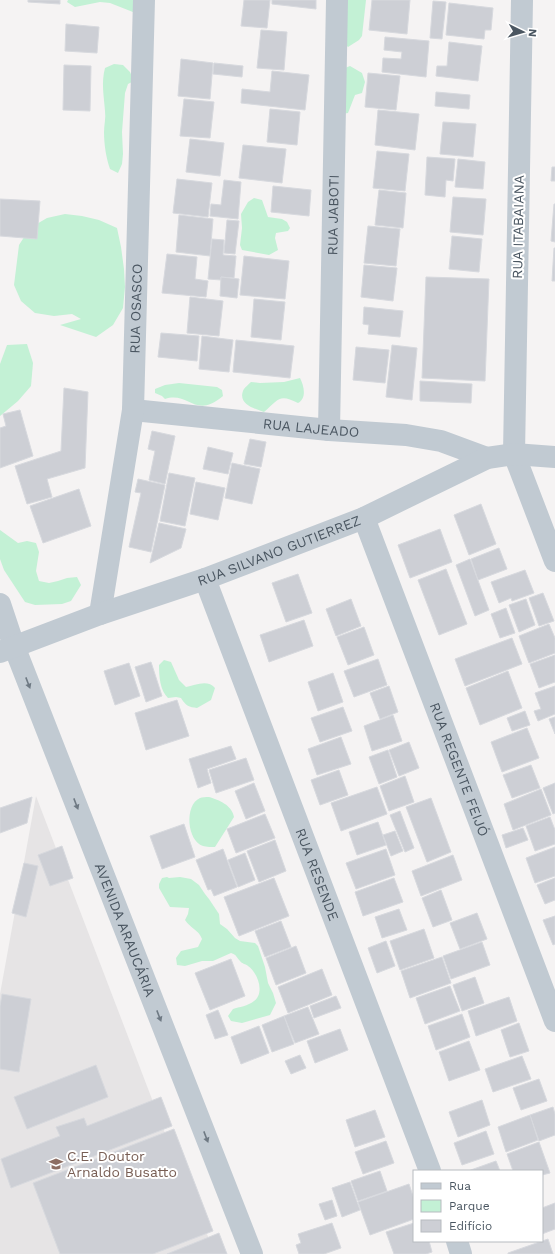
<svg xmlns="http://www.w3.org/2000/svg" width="555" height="1254" font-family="'Work Sans',sans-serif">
  <rect width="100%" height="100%" fill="#f5f3f3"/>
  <polygon fill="#e6e4e5" points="36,796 186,1188 216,1254 0,1254 0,994"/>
  <g fill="#c3f1d5">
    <polygon points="68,0 143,0 138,14 110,3 100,2 75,7 67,2"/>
    <polygon points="341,0 366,0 362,36 359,40 348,47 340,39"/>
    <path d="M114,64L123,65L130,72L134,81L128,84L125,93L122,132L123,154L122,164L118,173L110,169C106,158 104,144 104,132C104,125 106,118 105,111C104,96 101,83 105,68Z"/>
    <polygon points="350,66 362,73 365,82 362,93 355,95 348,113 342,114 340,70"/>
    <polygon points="254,198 262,200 268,217 282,219 287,222 290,228 288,231 276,233 275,238 278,250 269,255 242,250 240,245 242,228 241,214 248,202"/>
    <polygon points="65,214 82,216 99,220 117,228 121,247 124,269 125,287 123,308 113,325 96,337 60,325 81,319 72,314 54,316 35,313 21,301 14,285 19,245 30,228 47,218"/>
    <polygon points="27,344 33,363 31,386 18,401 0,416 0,364 7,345"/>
    <path d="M300,378C304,386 307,398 298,403C279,393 278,400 264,412C255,409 238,404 243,391C244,388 249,384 251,382L260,383L284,382Z"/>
    <path d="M179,383L217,387L222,390L223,396C195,420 189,391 165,399L162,396L155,393V389L165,385Z"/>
    <polygon points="0,530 18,543 27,541 36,543 39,552 36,571 39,581 49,583 58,581 67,578 77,577 81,585 71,601 62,604 35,605 25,602 4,570 0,559"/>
    <path d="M164,660L171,662L179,680L186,687C195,685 208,679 215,688L211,700L197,708C189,707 186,706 181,698L176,697L168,698C160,690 159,677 159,665Z"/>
    <path d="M209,797C219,800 232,805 234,817L215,847C212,847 206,847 203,846C187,841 184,805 200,798C202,797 206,797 209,797Z"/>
    <path d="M167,877L169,878L180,877L191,879L199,885L205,894L209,899L219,914L220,924L227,929L235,938L240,941L255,943L258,946L265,967L268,983L273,993L276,1003L270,1015L242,1023L231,1021L228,1016L233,1009C239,1007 248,1006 254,1001C265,993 258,973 248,966C246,964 242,964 240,961C236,957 237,955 231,953L213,961H202L185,966L177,965L176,958L181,951L198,947L202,939C199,930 190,928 185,920L188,914L189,908L170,907L159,888V884L162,878Z"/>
  </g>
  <g fill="#cdcfd5" stroke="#d7d9de">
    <polygon points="28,0 60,0 60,4 28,2"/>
    <polygon points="244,0 270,0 267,28 241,26"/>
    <polygon points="272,0 316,0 316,9 272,4"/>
    <polygon points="372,0 410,0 407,34 369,30"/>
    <polygon points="433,1 446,2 442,39 430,38"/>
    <polygon points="449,3 493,8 491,30 485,30 484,39 446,35"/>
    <polygon points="66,24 99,27 97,53 65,51"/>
    <polygon points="261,30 287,32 284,70 257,68"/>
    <polygon points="385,37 429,41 426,77 382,72 383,58 401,59 402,52 384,50"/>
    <polygon points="449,42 482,46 478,81 436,76 437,66 447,66"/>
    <polygon points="181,59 213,63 210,99 178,96"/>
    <polygon points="214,63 243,66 242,77 213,74"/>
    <polygon points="64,65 91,66 90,111 63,110"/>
    <polygon points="272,71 309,75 305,110 241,103 242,89 270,92"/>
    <polygon points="368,73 400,76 396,110 365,107"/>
    <polygon points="436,92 470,95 469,109 435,106"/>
    <polygon points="184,99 214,102 210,138 180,136"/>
    <polygon points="270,109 300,112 297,145 267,142"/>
    <polygon points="378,110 419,114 415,150 375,145"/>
    <polygon points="443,122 476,124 473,157 440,154"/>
    <polygon points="190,139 224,143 220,176 186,172"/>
    <polygon points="243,145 286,149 282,183 239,178"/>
    <polygon points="377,151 409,154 405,191 373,188"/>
    <polygon points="427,157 455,159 453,181 446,180 445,197 425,195"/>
    <polygon points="458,159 485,162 483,189 455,187"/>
    <polygon points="552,167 555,167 555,181 551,181"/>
    <polygon points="177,179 212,183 208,217 173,213"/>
    <polygon points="224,180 241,182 238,219 210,216 211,204 221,205"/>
    <polygon points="273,186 311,190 309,216 271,212"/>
    <polygon points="379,190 406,193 403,228 375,225"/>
    <polygon points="453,197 486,199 483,235 450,232"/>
    <polygon points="0,199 40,201 37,239 0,236"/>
    <polygon points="554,204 555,204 555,242 551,241"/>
    <polygon points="179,215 213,219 210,256 176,252"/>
    <polygon points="227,220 239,221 235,254 224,253"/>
    <polygon points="368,226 400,229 396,266 364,263"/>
    <polygon points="452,236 482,239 479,272 449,269"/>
    <polygon points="212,239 224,240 223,255 236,256 234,278 221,277 221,280 208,279"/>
    <polygon points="554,248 555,248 555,281 552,281"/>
    <polygon points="167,254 197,257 195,279 208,281 206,297 162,293"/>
    <polygon points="244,256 289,261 285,299 240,295"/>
    <polygon points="364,265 397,268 393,301 361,297"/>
    <polygon points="221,277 239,279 237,298 220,296"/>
    <polygon points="426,277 489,279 485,381 422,378"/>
    <polygon points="190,297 223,301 219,336 187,333"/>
    <polygon points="254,299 285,302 281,340 251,337"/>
    <polygon points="364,307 403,311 400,337 368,334 369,325 363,324"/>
    <polygon points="161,333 199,336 197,361 158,357"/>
    <polygon points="202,336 233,340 229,372 199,369"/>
    <polygon points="236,340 294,346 290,378 233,372"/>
    <polygon points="392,345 417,348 412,400 386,397"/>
    <polygon points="356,347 389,350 385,383 353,380"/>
    <polygon points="420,381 472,384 471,403 420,401"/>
    <polygon points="64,388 88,392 85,468 47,479 52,497 27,504 15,466 61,451"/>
    <polygon points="20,410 33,456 0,468 0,428 6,426 3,414"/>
    <polygon points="152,431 175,436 165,484 149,480 155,451 148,449"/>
    <polygon points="250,439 266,442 261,467 244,464"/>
    <polygon points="208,447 233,453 228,474 203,469"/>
    <polygon points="232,463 260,469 252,504 225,498"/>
    <polygon points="169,473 195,478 185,526 160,521"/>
    <polygon points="138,479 165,485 151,552 129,547 141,493 135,492"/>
    <polygon points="196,482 225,488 218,520 190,514"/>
    <polygon points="79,489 91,526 43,543 30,506"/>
    <polygon points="481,504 496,544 469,555 454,515"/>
    <polygon points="159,523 186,529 181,548 150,563"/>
    <polygon points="440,529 452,562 410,578 398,545"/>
    <polygon points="499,548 507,569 478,580 471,559"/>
    <polygon points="470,559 489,610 475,616 456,565"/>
    <polygon points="446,569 467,624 439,635 418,580"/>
    <polygon points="525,570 534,593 512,601 511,598 499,603 491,582"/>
    <polygon points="298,574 312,613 286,622 272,583"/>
    <polygon points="543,593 554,621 539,626 529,598"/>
    <polygon points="351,599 361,626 336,636 326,609"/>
    <polygon points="526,599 535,625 519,632 509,605"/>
    <polygon points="506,608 515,633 500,638 491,614"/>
    <polygon points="304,620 313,646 269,662 260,635"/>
    <polygon points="549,624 555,638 555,653 529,663 519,636"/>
    <polygon points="364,627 374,655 348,665 337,637"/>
    <polygon points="512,638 522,664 465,686 455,659"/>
    <polygon points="555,655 555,682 539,688 530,664"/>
    <polygon points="378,659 387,685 354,697 344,671"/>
    <polygon points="151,662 162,696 146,702 135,667"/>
    <polygon points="129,663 140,696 115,705 104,671"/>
    <polygon points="508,671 522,708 480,725 466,688"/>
    <polygon points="333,673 343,702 318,711 308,682"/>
    <polygon points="389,686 398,712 380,719 370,693"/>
    <polygon points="555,686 555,714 538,721 534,711 541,709 535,693"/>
    <polygon points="177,700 189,736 146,750 135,713"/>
    <polygon points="343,707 352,731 320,742 311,718"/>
    <polygon points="525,711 530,725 512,731 507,718"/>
    <polygon points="393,715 402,741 372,751 364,726"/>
    <polygon points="555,717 555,734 549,719"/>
    <polygon points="527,728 539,758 502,772 491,742"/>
    <polygon points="341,737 351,764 317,775 308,749"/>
    <polygon points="409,742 419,768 399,776 389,750"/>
    <polygon points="231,746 236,759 207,769 211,783 198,788 189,759"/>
    <polygon points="388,750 397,777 379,784 369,757"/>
    <polygon points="246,758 254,780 216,793 209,770"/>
    <polygon points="531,765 540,788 512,798 503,775"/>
    <polygon points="339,770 348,795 320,805 311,780"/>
    <polygon points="405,776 414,802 389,811 380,786"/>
    <polygon points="254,783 265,811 246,819 235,791"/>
    <polygon points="555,783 555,813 553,814 543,788"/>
    <polygon points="377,787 387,814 341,831 331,803"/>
    <polygon points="541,789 551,815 513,830 504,804"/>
    <polygon points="32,797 27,823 0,833 0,808"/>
    <polygon points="431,798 451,852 427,862 406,807"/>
    <polygon points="400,811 414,848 405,852 390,815"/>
    <polygon points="265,814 275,838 236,853 227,829"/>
    <polygon points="550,817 555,830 555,844 535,851 526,826"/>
    <polygon points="378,822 386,845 357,855 349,832"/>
    <polygon points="184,824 195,857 162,869 150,836"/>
    <polygon points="523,828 528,840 506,848 502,835"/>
    <polygon points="395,831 403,851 391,856 383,835"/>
    <polygon points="275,840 286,871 259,882 247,851"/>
    <polygon points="62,846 73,878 50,886 38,855"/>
    <polygon points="555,847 555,876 535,883 526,858"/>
    <polygon points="223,849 237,887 214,896 211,889 208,890 196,860"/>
    <polygon points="386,849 395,875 356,889 346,863"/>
    <polygon points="245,853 255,880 238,887 228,860"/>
    <polygon points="453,855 462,880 421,896 412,871"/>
    <polygon points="24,863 38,866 26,917 12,913"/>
    <polygon points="274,878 289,916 239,936 224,897"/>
    <polygon points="394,878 403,902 363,916 355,892"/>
    <polygon points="555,878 555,900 545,904 537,885"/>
    <polygon points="441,890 452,920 433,927 422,898"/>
    <polygon points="399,909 407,930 382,938 375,917"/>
    <polygon points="477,913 487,939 460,949 450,923"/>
    <polygon points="555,916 555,944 553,945 543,920"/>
    <polygon points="281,921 291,947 265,957 255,931"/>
    <polygon points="424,929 434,958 400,970 390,941"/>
    <polygon points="386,941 395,966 377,973 368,948"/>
    <polygon points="482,942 490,965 451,979 443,956"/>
    <polygon points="296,946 306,973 276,985 266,958"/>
    <polygon points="442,957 451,983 410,998 401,971"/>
    <polygon points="231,959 245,996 210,1010 195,973"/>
    <polygon points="322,969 332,995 288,1013 278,987"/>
    <polygon points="475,977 484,1003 462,1011 453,985"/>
    <polygon points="450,986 460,1011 425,1024 416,998"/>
    <polygon points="2,994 31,999 19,1072 0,1069 0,1006"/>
    <polygon points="336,996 341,1008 314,1018 310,1006"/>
    <polygon points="509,997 517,1021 476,1036 468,1011"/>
    <polygon points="308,1007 319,1034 295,1043 284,1016"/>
    <polygon points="218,1010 228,1035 215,1039 206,1015"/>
    <polygon points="462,1014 470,1037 436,1050 428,1026"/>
    <polygon points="284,1016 294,1044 272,1052 262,1025"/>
    <polygon points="519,1023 529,1051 510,1057 501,1030"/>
    <polygon points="259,1026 269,1053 241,1064 231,1037"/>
    <polygon points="340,1029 348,1050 315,1063 307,1041"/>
    <polygon points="469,1041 480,1070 449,1081 439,1052"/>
    <polygon points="300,1055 306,1068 291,1074 285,1061"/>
    <polygon points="522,1056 531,1079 493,1092 485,1069"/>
    <polygon points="96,1065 108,1097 27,1129 14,1097"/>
    <polygon points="539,1079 547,1101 521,1110 513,1088"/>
    <polygon points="161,1097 172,1126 11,1188 1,1159 60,1136 56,1127 84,1118 87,1126"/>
    <polygon points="482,1100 490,1125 458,1137 449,1112"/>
    <polygon points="553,1107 555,1114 555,1135 539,1141 530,1115"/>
    <polygon points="375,1110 385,1137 355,1147 346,1120"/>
    <polygon points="530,1115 538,1140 506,1152 498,1127"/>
    <polygon points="174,1129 213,1231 153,1254 60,1254 33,1183"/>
    <polygon points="486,1131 494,1154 462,1165 454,1143"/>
    <polygon points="386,1141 394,1163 363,1174 355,1152"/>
    <polygon points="539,1142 550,1173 542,1175 542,1171 513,1171 507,1154"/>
    <polygon points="496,1161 500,1171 468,1171"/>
    <polygon points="380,1171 387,1191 358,1201 351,1181"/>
    <polygon points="350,1182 360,1210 342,1217 332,1188"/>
    <polygon points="409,1184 414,1199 414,1219 370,1235 358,1202"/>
    <polygon points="332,1200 337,1216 325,1220 319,1204"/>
    <polygon points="555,1203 555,1229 542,1234 542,1208"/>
    <polygon points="332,1223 341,1248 324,1254 299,1254 296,1245 301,1243 298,1234"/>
    <polygon points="414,1223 414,1241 429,1241 432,1252 426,1254 394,1254 386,1232"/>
    <polygon points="219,1233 227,1254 167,1254"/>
    <polygon points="548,1239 553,1254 508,1254 508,1253"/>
  </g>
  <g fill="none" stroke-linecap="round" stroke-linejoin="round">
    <g stroke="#c1cad2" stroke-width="22">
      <polyline points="522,0 514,454 555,561"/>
      <path id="s1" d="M133,410L329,430L406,435L441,441L487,458"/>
      <path id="s2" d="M329,430L337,0"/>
      <path id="s3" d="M364,518L555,1021"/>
      <path id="s4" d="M205,579L430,1171"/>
      <path id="s5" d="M0,604L14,646L252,1254"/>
      <path id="s6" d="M100,614L133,410L144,0"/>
      <path id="s7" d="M0,652L100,614L205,579L364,518L487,458L514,454L555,457"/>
      <polyline points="457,1241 461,1254"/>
    </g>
  </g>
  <defs><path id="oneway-solid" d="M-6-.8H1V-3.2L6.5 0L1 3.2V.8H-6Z"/></defs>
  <g fill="#6e7983">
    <use href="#oneway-solid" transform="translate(28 683) rotate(69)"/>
    <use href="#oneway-solid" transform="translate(76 804) rotate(69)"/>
    <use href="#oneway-solid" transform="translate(159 1016) rotate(69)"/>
    <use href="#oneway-solid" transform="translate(206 1137) rotate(69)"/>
  </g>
  <defs>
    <symbol id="school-bare" viewBox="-9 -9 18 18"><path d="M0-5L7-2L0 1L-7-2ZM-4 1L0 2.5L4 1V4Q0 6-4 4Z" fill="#8d6e63" stroke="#fff" stroke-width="2.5" paint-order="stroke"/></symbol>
  </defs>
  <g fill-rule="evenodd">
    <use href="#school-bare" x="46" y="1154" width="20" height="20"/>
  </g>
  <g text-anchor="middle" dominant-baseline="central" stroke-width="4" stroke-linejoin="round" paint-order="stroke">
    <g font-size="14" fill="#4a5661" stroke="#fff">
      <text stroke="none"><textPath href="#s2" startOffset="215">RUA JABOTI</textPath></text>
      <text transform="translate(518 227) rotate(-89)">RUA ITABAIANA</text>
      <text stroke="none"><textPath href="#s6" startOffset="308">RUA OSASCO</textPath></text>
      <text stroke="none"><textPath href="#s1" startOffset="179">RUA LAJEADO</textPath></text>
      <text stroke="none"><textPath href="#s7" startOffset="297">RUA SILVANO GUTIERREZ</textPath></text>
      <text stroke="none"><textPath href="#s3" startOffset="269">RUA REGENTE FEIJÓ</textPath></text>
      <text stroke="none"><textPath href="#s4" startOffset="316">RUA RESENDE</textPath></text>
      <text stroke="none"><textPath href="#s5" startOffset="349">AVENIDA ARAUCÁRIA</textPath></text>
    </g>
    <g font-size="14" fill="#785e54" stroke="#fff" text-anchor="start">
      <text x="67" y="1156">C.E. Doutor<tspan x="67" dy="16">Arnaldo Busatto</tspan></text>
    </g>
  </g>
  <rect x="413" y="1170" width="130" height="72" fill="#ffffff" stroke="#b7bbc0"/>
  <rect x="421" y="1183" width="20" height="6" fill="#c1cad2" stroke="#b7bbc0"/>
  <text x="449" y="1190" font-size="12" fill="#4a5661">Rua</text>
  <rect x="421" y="1200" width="20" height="12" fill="#c3f1d5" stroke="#b7bbc0"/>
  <text x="449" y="1210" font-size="12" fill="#4a5661">Parque</text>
  <rect x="421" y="1220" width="20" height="12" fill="#cdcfd5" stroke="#b7bbc0"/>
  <text x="449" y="1230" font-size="12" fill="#4a5661">Edifício</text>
  <g transform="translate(523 32) rotate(95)" stroke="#ffffff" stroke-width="3" paint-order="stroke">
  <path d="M0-3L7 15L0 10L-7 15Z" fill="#4a5661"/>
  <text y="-6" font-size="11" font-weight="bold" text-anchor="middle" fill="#4a5661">N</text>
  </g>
</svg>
